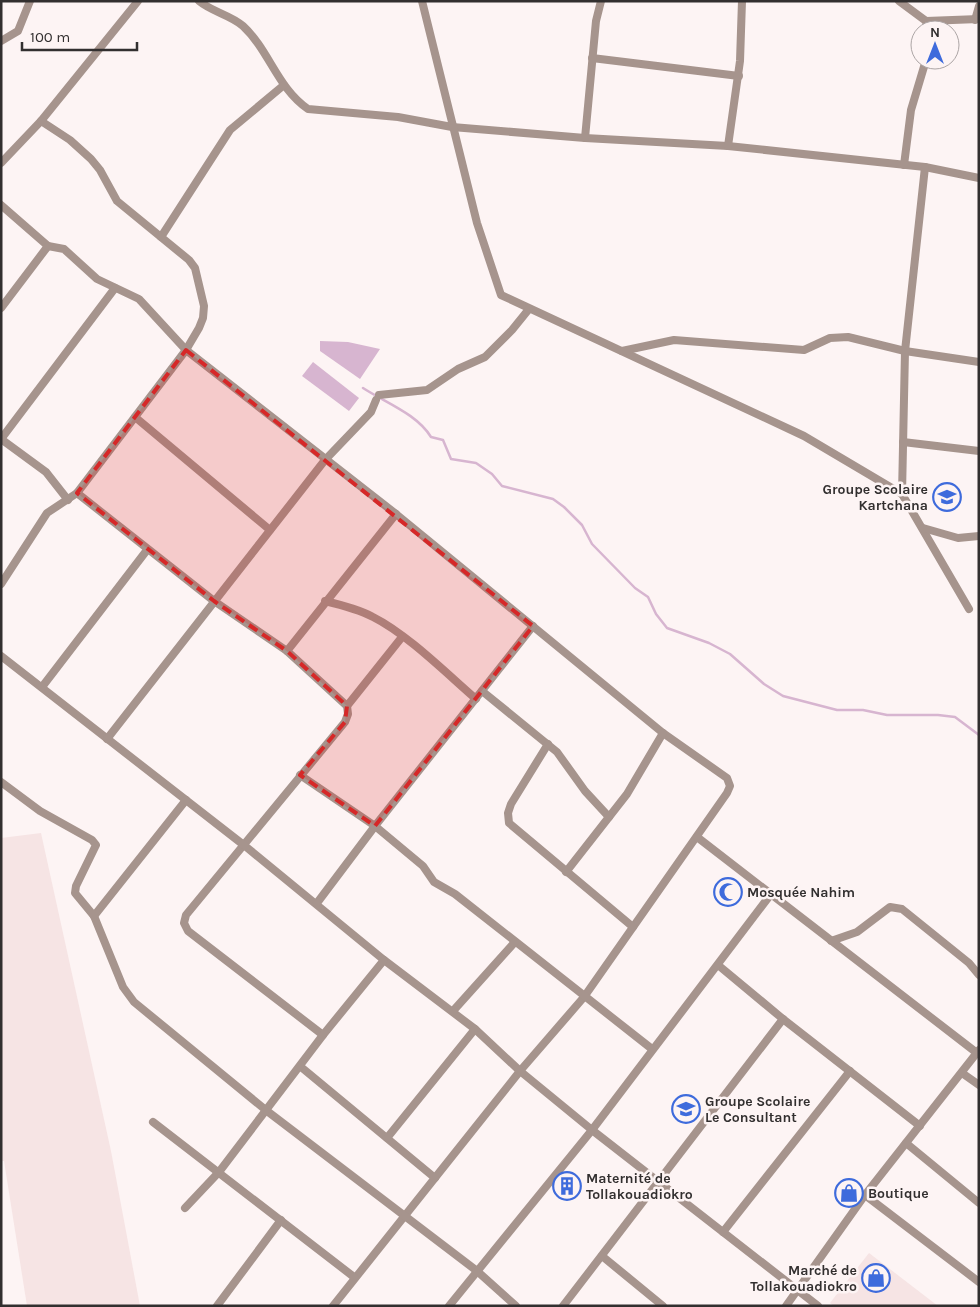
<svg xmlns="http://www.w3.org/2000/svg" width="980" height="1307" font-family="Karla,sans-serif">
  <rect width="100%" height="100%" fill="#fdf4f4"/>
  <g fill="#f6e4e4">
    <polygon points="41,833 111,1151 140,1306 27,1306 4,1161 1,1161 1,838"/>
    <polygon points="869,1253 938,1306 834,1306 830,1303"/>
  </g>
  <g fill="#d7b5d0">
    <polygon points="320,341 348,342 380,349 360,379 320,351"/>
    <polygon points="313,362 359,398 349,411 302,376"/>
  </g>
  <g fill="none" stroke-linecap="round" stroke-linejoin="round">
    <path stroke="#d7b5d0" stroke-width="2.5" d="M363,388C386,403 417,414 431,437L443,440L451,459L476,463L492,474L502,486L553,499L564,507L582,525L592,544L635,588L648,597L656,614L667,628L709,643L730,654L764,684L783,696L837,710H863L887,715H938L955,717L979,735"/>
    <g stroke="#a6948d" stroke-width="8">
      <path d="M199,1C212,12 231,15 243,26C269,50 278,89 308,109L398,117L452,127L585,138L728,146L925,167L979,178"/>
      <polyline points="422,1 477,223 501,295 804,436 902,494 969,609"/>
      <polyline points="899,1 926,21 929,30"/>
      <polyline points="975,20 979,6"/>
      <polyline points="926,21 979,19"/>
      <polyline points="1,41 18,31 30,1"/>
      <polyline points="592,58 739,76"/>
      <polyline points="585,138 596,21 601,1"/>
      <polyline points="728,146 740,61 742,1"/>
      <polyline points="1,163 41,121 138,1"/>
      <polyline points="904,165 911,110 926,60"/>
      <polyline points="1,205 48,246 64,249 97,279 139,299 186,350 396,514 663,733 727,778 730,786 727,793 584,997 520,1071 333,1306"/>
      <polyline points="161,237 230,130 284,85"/>
      <polyline points="1,308 48,246"/>
      <polyline points="622,351 674,340 804,350 830,338 848,337 905,351 979,362"/>
      <polyline points="379,395 427,390 458,369 485,357 512,330 529,309"/>
      <polyline points="135,417 270,530"/>
      <polyline points="1,439 115,288"/>
      <polyline points="1,439 46,472 68,500"/>
      <polyline points="903,442 979,451"/>
      <polyline points="77,493 214,601 287,651 347,706 348,714 345,722 186,915 184,923 188,931 323,1035"/>
      <polyline points="902,494 905,351 925,167"/>
      <polyline points="923,528 958,538 979,536"/>
      <polyline points="1,584 47,513 77,493 186,350 199,328 203,318 204,306 195,268 189,260 117,201 100,170 91,159 70,140 41,121"/>
      <path d="M325,601C342,605 358,609 373,617C407,634 446,673 476,699"/>
      <polyline points="287,651 396,514"/>
      <polyline points="1,656 245,846 384,960 475,1029 520,1071 592,1130 818,1306"/>
      <polyline points="42,687 147,550"/>
      <polyline points="482,691 557,752 585,791 609,817"/>
      <polyline points="347,706 402,637"/>
      <polyline points="107,739 325,460 371,412 376,400"/>
      <polyline points="548,744 511,804 508,813 509,823 633,927"/>
      <polyline points="300,775 375,826 423,866 434,882 455,894 652,1049"/>
      <polyline points="1,782 40,811 92,840 96,845 76,886 75,893 94,916 123,987 134,1002 267,1111 477,1271 516,1306"/>
      <polyline points="697,837 977,1053"/>
      <polyline points="566,872 627,794 663,733"/>
      <polyline points="317,903 375,826 533,626"/>
      <polyline points="94,916 186,800"/>
      <polyline points="831,941 857,932 890,907 902,909 969,963 979,975"/>
      <polyline points="718,965 783,1019 920,1126"/>
      <polyline points="453,1011 514,943"/>
      <polyline points="301,1067 435,1178"/>
      <polyline points="962,1073 979,1085"/>
      <polyline points="153,1122 354,1277"/>
      <polyline points="387,1138 475,1029"/>
      <polyline points="906,1143 979,1203"/>
      <polyline points="865,1195 979,1282"/>
      <polyline points="185,1208 219,1172 323,1035 384,960"/>
      <polyline points="723,1232 850,1071"/>
      <polyline points="602,1256 663,1306"/>
      <polyline points="217,1306 281,1220"/>
      <polyline points="449,1306 592,1130 771,894"/>
      <polyline points="563,1306 783,1019"/>
      <polyline points="786,1306 865,1195 979,1050"/>
    </g>
  </g>
  <path fill="#d62828" fill-opacity="0.2" stroke="#d62828" stroke-width="4" stroke-dasharray="10 6" stroke-linejoin="round" d="M186,350L533,626L375,826L300,775L345,722L347,706L287,651L214,601L77,493Z"/>
  <defs>
    <symbol id="school-ring" viewBox="-11 -11 22 22"><circle r="9.5" fill="#fdf4f4" stroke="#3e6bdc" stroke-width="1.5"/><path d="M0-5L7-2L0 1L-7-2ZM-4 1L0 2.5L4 1V4Q0 6-4 4Z" fill="#3e6bdc"/></symbol>
    <symbol id="mosque-ring" viewBox="-11 -11 22 22"><circle r="9.5" fill="#fdf4f4" stroke="#3e6bdc" stroke-width="1.5"/><path d="M3.5-4.9A6 6 0 1 0 3.5 4.9A5 5 0 1 1 3.5-4.9Z" fill="#3e6bdc"/></symbol>
    <symbol id="building-ring" viewBox="-11 -11 22 22"><circle r="9.5" fill="#fdf4f4" stroke="#3e6bdc" stroke-width="1.5"/><path d="M-4-6H4V6H1V3H-1V6H-4ZM-2.5-4.3h1.7v1.8h-1.7ZM.8-4.3h1.7v1.8H.8ZM-2.5-1h1.7V.8h-1.7ZM.8-1h1.7V.8H.8Z" fill="#3e6bdc"/></symbol>
    <symbol id="shop-ring" viewBox="-11 -11 22 22"><circle r="9.5" fill="#fdf4f4" stroke="#3e6bdc" stroke-width="1.5"/><path d="M-5-2.5h2.3a2.7 3.5 0 0 1 5.4 0H5L5.5 6h-11ZM-1.5-2.5h3a1.5 2.3 0 0 0-3 0Z" fill="#3e6bdc"/></symbol>
  </defs>
  <g fill-rule="evenodd">
    <use href="#school-ring" x="931" y="481" width="32" height="32"/>
    <use href="#mosque-ring" x="712" y="876" width="32" height="32"/>
    <use href="#school-ring" x="670" y="1093" width="32" height="32"/>
    <use href="#building-ring" x="551" y="1170" width="32" height="32"/>
    <use href="#shop-ring" x="833" y="1177" width="32" height="32"/>
    <use href="#shop-ring" x="860" y="1262" width="32" height="32"/>
  </g>
  <g text-anchor="middle" dominant-baseline="central" stroke-width="5" stroke-linejoin="round" paint-order="stroke">
    <g font-size="14" font-weight="bold" fill="#322f2f" stroke="#fdf4f4" text-anchor="start">
      <text x="928" y="489" text-anchor="end">Groupe Scolaire<tspan x="928" dy="16">Kartchana</tspan></text>
      <text x="747" y="892">Mosquée Nahim</text>
      <text x="705" y="1101">Groupe Scolaire<tspan x="705" dy="16">Le Consultant</tspan></text>
      <text x="586" y="1178">Maternité de<tspan x="586" dy="16">Tollakouadiokro</tspan></text>
      <text x="868" y="1193">Boutique</text>
      <text x="857" y="1270" text-anchor="end">Marché de<tspan x="857" dy="16">Tollakouadiokro</tspan></text>
    </g>
  </g>
  <rect width="980" height="1307" fill="none" stroke="#322f2f" stroke-width="5"/>
  <g transform="translate(935 45)"><circle r="24" fill="#fdf4f4" stroke="#aca5a5"/>
  <path d="M0-4L9 19L0 12L-9 19Z" fill="#3e6bdc"/>
  <text y="-8" font-size="14" font-weight="bold" text-anchor="middle" fill="#322f2f">N</text>
  </g>
  <path d="M22 42v8h115v-8" fill="none" stroke="#322f2f" stroke-width="2.5"/>
  <text x="30" y="42" font-size="15" fill="#322f2f" stroke="#fdf4f4" stroke-width="4" paint-order="stroke">100 m</text>
</svg>
